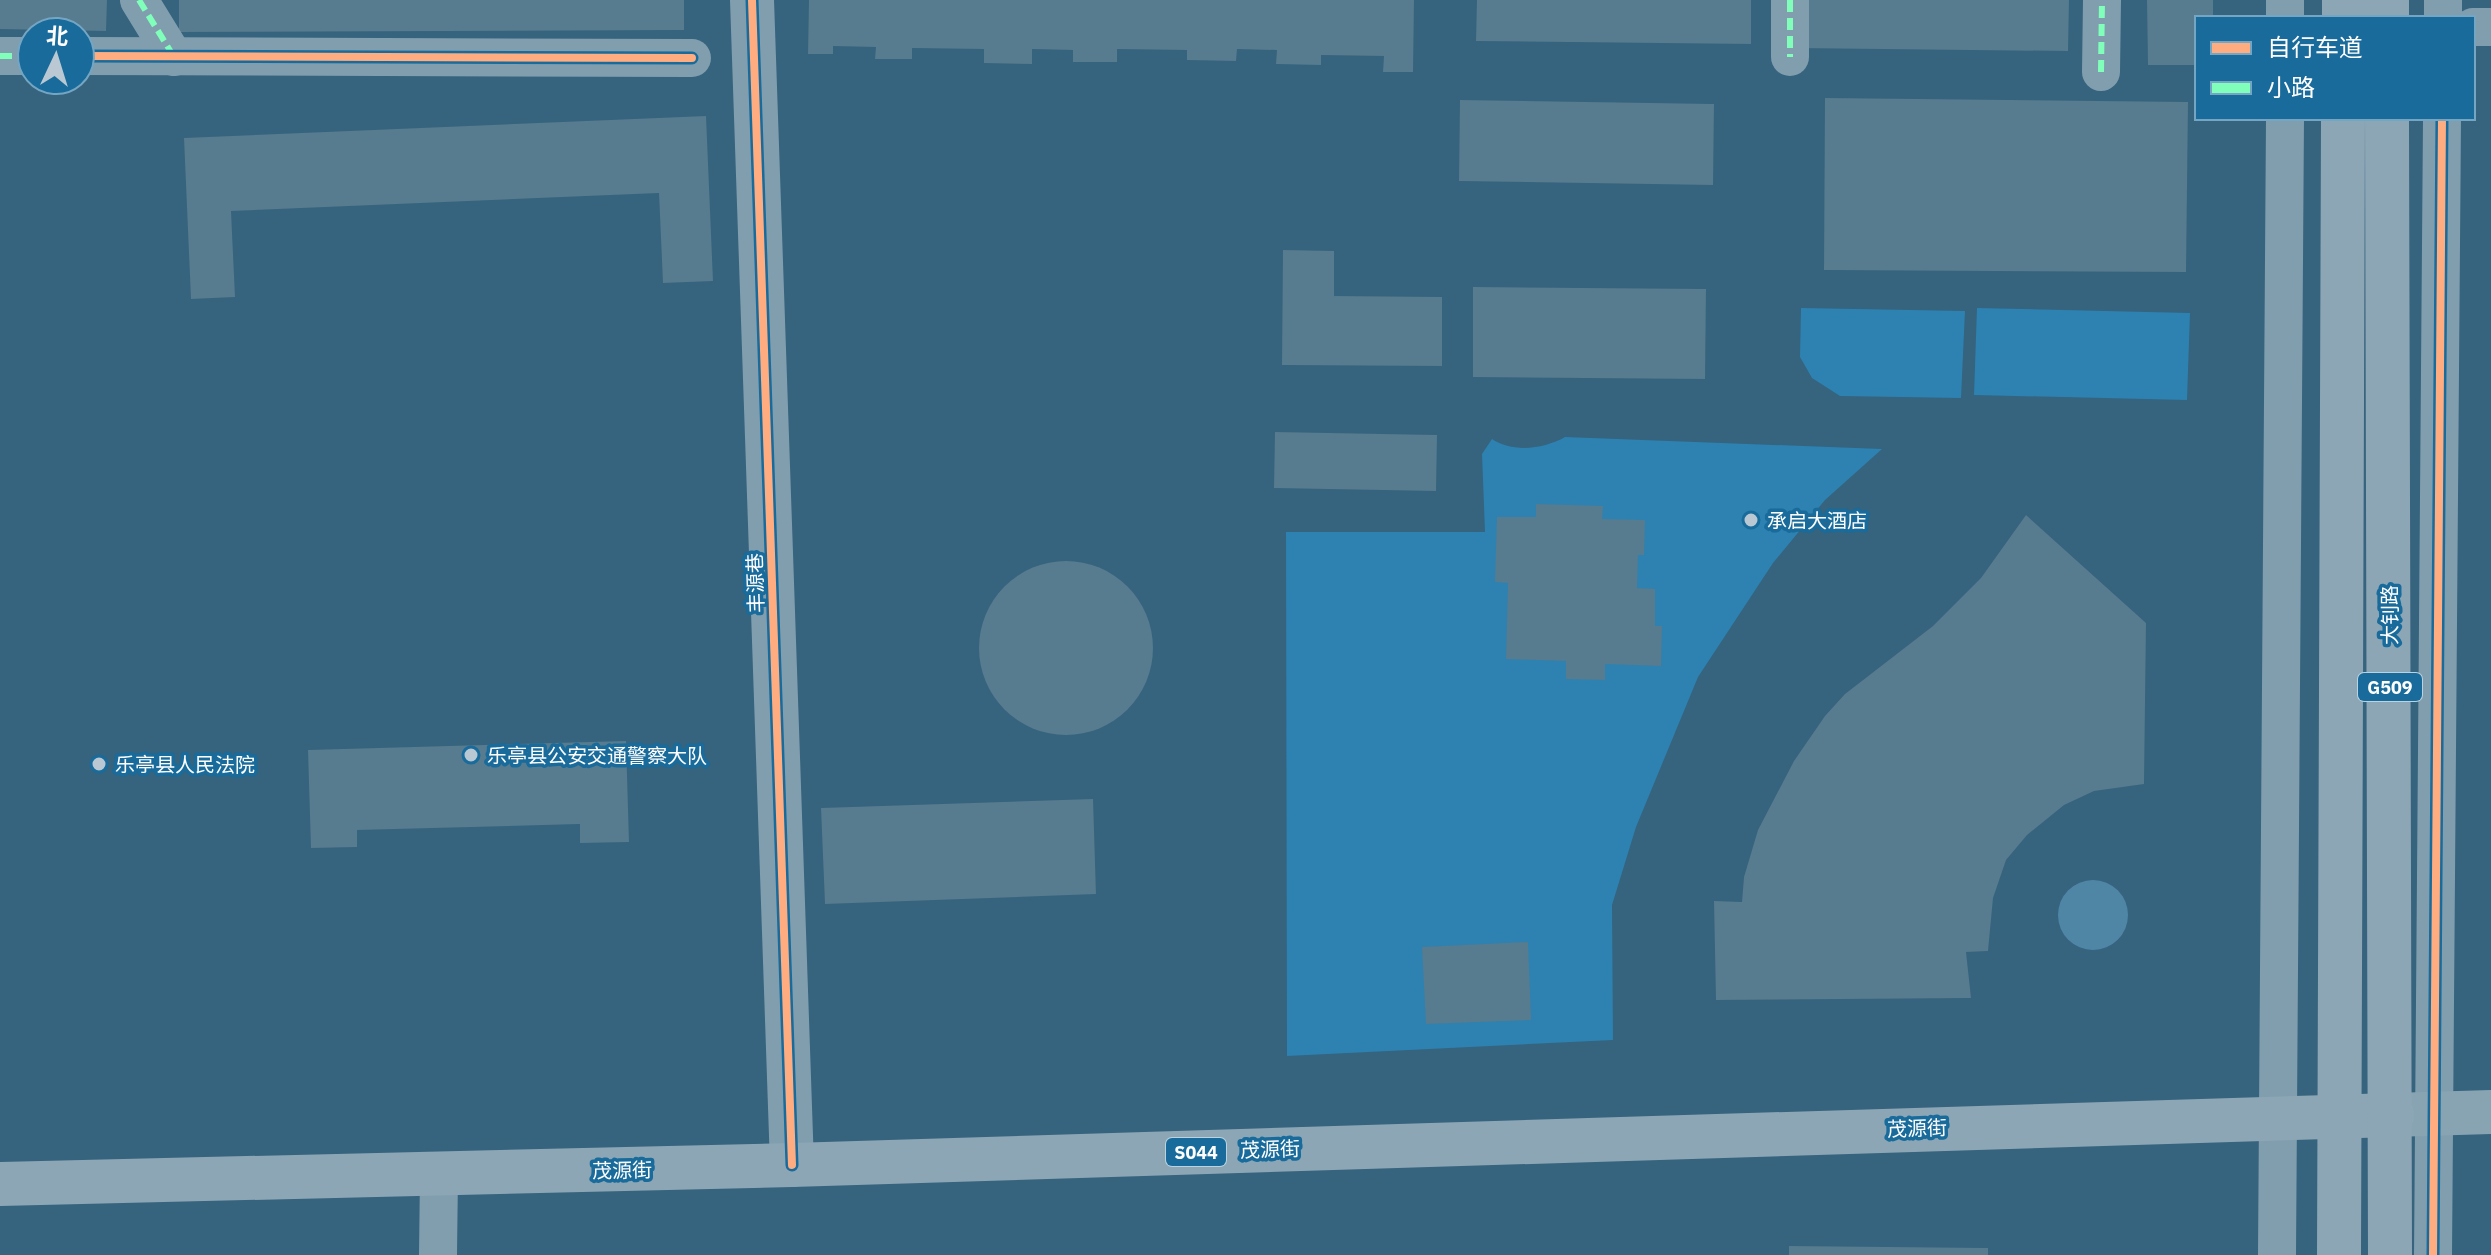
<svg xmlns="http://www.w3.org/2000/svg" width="2491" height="1255" font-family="'IBM Plex Sans','Noto Sans SC',sans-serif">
  <rect width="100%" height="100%" fill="#36637d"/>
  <g fill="#2d82b1">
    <polygon points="1801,308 1965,311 1961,398 1840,396 1812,378 1800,357"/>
    <polygon points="1977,308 2190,313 2187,400 1974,395"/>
    <path d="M1565,437L1882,449L1825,500L1773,563L1698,677L1636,827L1612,905L1613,1040L1287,1056L1286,532H1485L1482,454L1492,439C1513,453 1544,449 1565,437Z"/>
  </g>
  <circle fill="#4f86a6" cx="2093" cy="915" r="35"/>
  <g fill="#577b8f">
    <polygon points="0,0 107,0 106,31 0,29"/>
    <polygon points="179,0 684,0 684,30 179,32"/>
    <polygon points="809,0 1414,0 1413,72 1383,72 1384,56 1321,55 1321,65 1276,64 1277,50 1237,49 1236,61 1187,60 1187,50 1117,49 1117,62 1073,62 1073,50 1032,49 1032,64 984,63 984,49 912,48 912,59 875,59 876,47 833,46 833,54 808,54"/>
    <polygon points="1477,0 1751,0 1751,44 1476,41"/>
    <polygon points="1794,0 2069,0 2068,51 1794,48"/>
    <polygon points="2147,0 2213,0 2213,18 2197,18 2197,65 2148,65"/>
    <polygon points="1825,98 2188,102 2186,272 1824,270"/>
    <polygon points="1460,100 1714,104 1713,185 1459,181"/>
    <polygon points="706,116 713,281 663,283 659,193 231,211 235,297 191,299 184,138"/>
    <polygon points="1283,250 1334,251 1334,296 1442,297 1442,366 1282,365"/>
    <polygon points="1473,287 1706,289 1705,379 1473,377"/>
    <polygon points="1275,432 1437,435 1436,491 1274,488"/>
    <polygon points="1536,504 1603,506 1602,519 1645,520 1644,555 1638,555 1637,588 1655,589 1655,626 1662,626 1661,666 1605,664 1605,680 1566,679 1566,661 1506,659 1508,583 1495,582 1497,517 1536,517"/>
    <polygon points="2026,515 2146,623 2144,784 2094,791 2064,805 2027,835 2006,860 1993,898 1988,951 1966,952 1971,998 1716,1000 1714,901 1742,902 1744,877 1758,830 1794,761 1825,716 1845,694 1933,626 1981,578"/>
    <circle cx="1066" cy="648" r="87"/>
    <polygon points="626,741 629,842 580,843 580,824 357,830 357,847 311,848 308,750"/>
    <polygon points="1093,799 1096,894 825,904 821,808"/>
    <polygon points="1528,942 1531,1020 1426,1024 1422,947"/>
    <polygon points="1789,1246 1988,1248 1988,1255 1789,1255"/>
  </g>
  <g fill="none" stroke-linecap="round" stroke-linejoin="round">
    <g stroke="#819eaf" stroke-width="38">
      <polyline points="139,0 174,57"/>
      <polyline points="1790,0 1790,57"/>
      <polyline points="2285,18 2285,0"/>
      <polyline points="2443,18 2443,0"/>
      <polyline points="2473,27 2491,27"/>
      <polyline points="0,56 32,56"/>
      <polyline points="80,56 692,58"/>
      <polyline points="2101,72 2102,0"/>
      <polyline points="438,1255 439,1174"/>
      <polyline points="2277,1255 2285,118"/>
      <polyline points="2433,1255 2442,118"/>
    </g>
    <polyline stroke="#819eaf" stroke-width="44" points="752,0 792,1165"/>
    <polyline stroke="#88a4b3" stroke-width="44" points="2392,1115 2491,1112"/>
    <polyline stroke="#8ca6b5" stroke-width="44" points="0,1184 792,1165 2392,1115"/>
    <g stroke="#8ca6b6" stroke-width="44">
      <polyline points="2344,18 2344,0"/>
      <polyline points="2387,18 2387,0"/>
      <polyline points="2387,118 2390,1255"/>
      <polyline points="2339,1255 2343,118"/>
    </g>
    <g stroke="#80ffba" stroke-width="6" stroke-dasharray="12 6" stroke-linecap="butt">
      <polyline points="139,0 174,57"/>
      <polyline points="1790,0 1790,57"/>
      <polyline points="0,56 32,56"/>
      <polyline points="2101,72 2102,0"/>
    </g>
    <defs>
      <g id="cycleway">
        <polyline points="752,0 792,1165"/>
        <polyline points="80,56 692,58"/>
        <polyline points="2433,1255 2442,118"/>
      </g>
    </defs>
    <use href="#cycleway" stroke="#186b9b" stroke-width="13"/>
    <use href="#cycleway" stroke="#ffac80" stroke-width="8"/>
  </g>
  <g fill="#b9c8d2" stroke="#186b9b" stroke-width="3">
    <circle cx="1751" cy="520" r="8"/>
    <circle cx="471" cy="755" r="8"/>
    <circle cx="99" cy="764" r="8"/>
  </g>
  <g text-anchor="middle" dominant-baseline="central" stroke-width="7" stroke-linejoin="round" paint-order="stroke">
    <g fill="#186b9b" stroke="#bad3e1" stroke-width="2">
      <rect x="2358" y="673" width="64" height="28" rx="6"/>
      <rect x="1166" y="1138" width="60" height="28" rx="6"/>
    </g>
    <g font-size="18" font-weight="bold" fill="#fff">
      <text x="2390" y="687">G509</text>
      <text x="1196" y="1152">S044</text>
    </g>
    <g font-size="20" fill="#fff" stroke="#186b9b" text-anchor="start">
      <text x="1767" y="520">承启大酒店</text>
      <text x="487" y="755">乐亭县公安交通警察大队</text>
      <text x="115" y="764">乐亭县人民法院</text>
    </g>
    <g font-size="20" fill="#fff" stroke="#186b9b">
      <text transform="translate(755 583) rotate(-92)">丰源巷</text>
      <text transform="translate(2389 615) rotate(-90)">大钊路</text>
      <text transform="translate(1917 1128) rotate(-2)">茂源街</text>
      <text transform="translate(1270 1149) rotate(-2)">茂源街</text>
      <text transform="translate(622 1170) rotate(-1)">茂源街</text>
    </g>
  </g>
  <rect x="2195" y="16" width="280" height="104" fill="#186b9b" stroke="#74a6c3" stroke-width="2"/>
  <rect x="2211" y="42" width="40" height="12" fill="#ffac80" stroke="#74a6c3" stroke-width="2"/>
  <text x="2267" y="56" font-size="24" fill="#ffffff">自行车道</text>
  <rect x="2211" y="82" width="40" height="12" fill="#80ffba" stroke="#74a6c3" stroke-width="2"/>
  <text x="2267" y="96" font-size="24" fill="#ffffff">小路</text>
  <g transform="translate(56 56) rotate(4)"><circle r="38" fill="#186b9b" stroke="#74a6c3" stroke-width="2"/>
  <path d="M0-6L14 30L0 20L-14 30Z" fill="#b9c8d2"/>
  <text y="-12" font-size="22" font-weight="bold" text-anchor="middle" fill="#ffffff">北</text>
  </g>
</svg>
